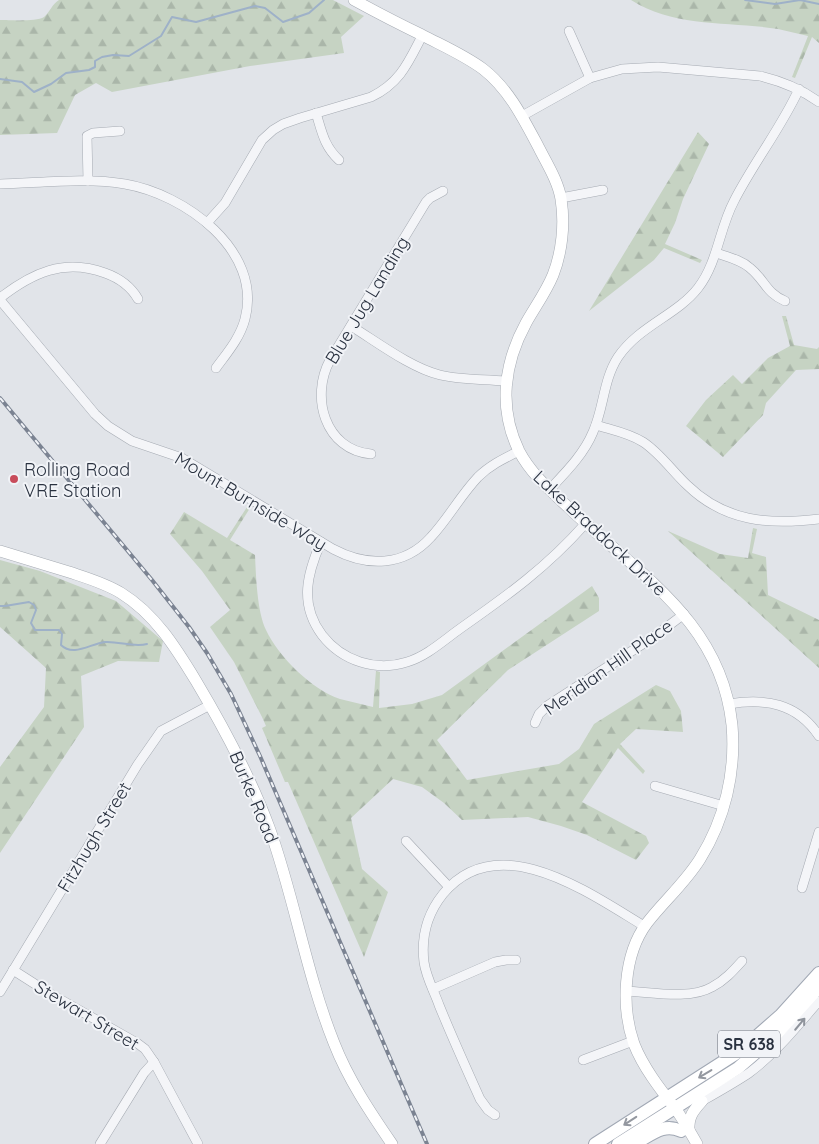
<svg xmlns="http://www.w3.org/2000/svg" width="819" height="1144" font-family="Quicksand,sans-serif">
  <defs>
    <pattern id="forest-firs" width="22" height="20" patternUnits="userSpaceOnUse" patternTransform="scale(1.25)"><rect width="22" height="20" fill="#c6d3c3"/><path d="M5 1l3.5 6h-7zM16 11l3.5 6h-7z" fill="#aab6a9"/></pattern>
  </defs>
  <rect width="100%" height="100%" fill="#e1e4e9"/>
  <g fill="url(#forest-firs)">
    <path d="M59,0H333L364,16L341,37L344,53L250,66L112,92L96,83L75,95L57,133L0,135V20C10,20 36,22 44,17C50,12 52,4 59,0Z"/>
    <path d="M631,0H819V43L812,37L795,78L792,77L808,36C798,34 788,31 778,29C728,21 675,28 631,0Z"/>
    <polygon points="698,132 709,144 683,199 675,223 665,244 702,260 700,263 664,248 654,260 589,311"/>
    <polygon points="782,316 786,316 794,345 817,349 819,347 819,369 796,370 766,403 763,415 723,457 686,426 706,400 733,375 742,384 768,358 790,346"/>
    <path d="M247,507L250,508L230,540L255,555C256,576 257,611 266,630C278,656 312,690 340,699C351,702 362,704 373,707L376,671L380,672L379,708L412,704L442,695L592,586L599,598V611L508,670L437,740L467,780L559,764L579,749L594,724L656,685L670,691L681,711L683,732L636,729L620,744L645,771L643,774L618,748L582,802L646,836L649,843L636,860L587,835L561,826L528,817L462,820L444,803L422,787L393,779L351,818L362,869L388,892L364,957L288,782H285L262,728L266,726L262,717L234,662L210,627L230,610L202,571L170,534L184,512L227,538Z"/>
    <polygon points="753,528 757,529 752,553 766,557 768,595 819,620 819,668 668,531 720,554 748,558"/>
    <polygon points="0,560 40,571 116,601 163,641 159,662 118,661 81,676 84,727 0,853 0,767 44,707 46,668 0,627"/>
  </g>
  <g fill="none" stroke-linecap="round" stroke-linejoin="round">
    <g stroke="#9eb1c8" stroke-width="2">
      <polyline points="745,0 775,4 800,0 819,4"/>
      <polyline points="0,79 22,82 34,92 51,84 66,73 89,70 95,67 95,61 102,57 113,55 129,56 161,36 172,17 196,22 255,6 265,8 283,22 309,13 324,0"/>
      <path d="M0,606H5L29,602L34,605L36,610L31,623L35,630H59L62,634L61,645C73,657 90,644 105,642C119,641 134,648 147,644"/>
    </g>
    <defs>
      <g id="street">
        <polyline points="569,31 590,78"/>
        <path d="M316,113C322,132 324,146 339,160"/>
        <path d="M522,116L590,78L622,69L658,67L760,76C781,81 801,89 819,102"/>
        <polyline points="88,181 87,136 93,133 120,131"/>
        <path d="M0,184C39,183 87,177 125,184C184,194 263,250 245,319C240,338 227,353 216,368"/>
        <polyline points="561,198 603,190"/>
        <path d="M207,223L225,203L262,140L273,130L283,124L300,118L371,97C400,83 408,63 422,36"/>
        <path d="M716,253C728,257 741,260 750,268C765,280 766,293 785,301"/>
        <path d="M0,298C32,273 64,258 105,273C119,278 130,285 138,299"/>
        <path d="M0,300L95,414L108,426L132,441L182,458L333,549C367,567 404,567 431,537C448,519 460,496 478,477C490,465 505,458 519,451"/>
        <path d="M351,326C377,342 411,368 440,375C461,380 484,379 505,381"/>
        <path d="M596,425C612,430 629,433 643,442C660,453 672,471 687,485C725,522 769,525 819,519"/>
        <path d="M371,454C325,450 310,397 330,360L426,202L430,198L443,191"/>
        <path d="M550,489C566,472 584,454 593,432C604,408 603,380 618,357C639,326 677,315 698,288C718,262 719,229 734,201C754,162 781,128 799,89"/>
        <path d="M321,542C307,574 299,604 322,635C342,661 376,672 407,662C427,656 444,640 461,628C508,595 547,567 585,524"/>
        <path d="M729,704C765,698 797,703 819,736"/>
        <polyline points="535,723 539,714 547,706 655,636 684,614"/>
        <polyline points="655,786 724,806"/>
        <polyline points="406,841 449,887"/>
        <polyline points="802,888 819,832"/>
        <polyline points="13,970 49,993 137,1043 145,1049 154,1062 198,1144"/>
        <polyline points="433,989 495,962 506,960 516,960"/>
        <path d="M626,991C651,992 690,1000 712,987C724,981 733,971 742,961"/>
        <polyline points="0,992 138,764 161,731 210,705"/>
        <polyline points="583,1060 633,1041"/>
        <path d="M697,1103L702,1101C718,1092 734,1083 749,1073C776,1053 797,1026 819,1001"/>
        <path d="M495,1115L488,1110L480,1099C466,1068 452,1037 439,1005C434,991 426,977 424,962C421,937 427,914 443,894C498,827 589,893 644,926"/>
        <polyline points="100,1144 144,1073 154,1062"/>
      </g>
      <g id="secondary">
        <path d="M354,0C376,12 399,24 422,35C443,46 464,55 483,69C509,89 524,120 539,148C547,164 558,181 561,199C565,224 562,252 553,275C546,292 535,307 526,323C504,363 498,408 519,451C531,474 551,491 569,508C638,574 721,621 732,725C736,772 725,819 700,859C685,883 664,901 647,923C623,955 621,1007 634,1044C643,1067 660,1089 675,1108C683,1119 690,1132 697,1144"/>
        <path d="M0,551C23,558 46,565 69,572C87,578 105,583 121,593C155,614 176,648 196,681C224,728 251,778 270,830C295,900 306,973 334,1043C348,1079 370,1112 392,1144"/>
        <path d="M689,1131C688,1117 693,1111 702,1101"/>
      </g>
      <g id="primary">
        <polyline points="595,1144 740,1051 781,1015 819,973"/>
        <polyline points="618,1144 738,1068 774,1037 819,987"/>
        <path d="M634,1144C650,1136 663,1122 681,1131"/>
      </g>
    </defs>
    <use href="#street" stroke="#a6abb3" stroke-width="10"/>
    <use href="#secondary" stroke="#a6abb3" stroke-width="12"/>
    <use href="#primary" stroke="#a1a8b4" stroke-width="14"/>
    <use href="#street" stroke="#f4f5f8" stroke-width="9"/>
    <use href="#secondary" stroke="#fff" stroke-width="11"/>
    <use href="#primary" stroke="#fff" stroke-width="12"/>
    <defs>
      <polyline id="rail" points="0,398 152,580 189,627 207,653 231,694 260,756 427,1144"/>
    </defs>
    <use href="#rail" stroke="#7b8392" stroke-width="4"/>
    <use href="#rail" stroke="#f1f3f7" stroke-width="2" stroke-dasharray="5.5" stroke-linecap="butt"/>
  </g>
  <defs><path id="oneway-shaft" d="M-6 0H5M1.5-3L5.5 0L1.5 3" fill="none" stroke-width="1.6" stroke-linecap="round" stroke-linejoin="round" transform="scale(1.25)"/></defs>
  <use stroke="#8f949c" href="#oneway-shaft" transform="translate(800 1024) rotate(-50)"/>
  <g stroke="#9498a0">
    <use href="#oneway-shaft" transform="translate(705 1074) rotate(149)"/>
    <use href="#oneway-shaft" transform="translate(630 1121) rotate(147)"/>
  </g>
  <circle fill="#c84c5b" stroke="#f1f3f7" stroke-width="2" cx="14" cy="479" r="5"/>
  <g text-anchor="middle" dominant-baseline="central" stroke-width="4" stroke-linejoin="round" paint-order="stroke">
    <rect fill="#f1f3f7" stroke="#666c77" stroke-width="1" x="718" y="1030.5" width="62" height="27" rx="4"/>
    <g font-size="16" font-weight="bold" fill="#2a3240">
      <text x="749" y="1044">SR 638</text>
    </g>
    <g font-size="18" fill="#2a3240" stroke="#f1f3f7">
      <text transform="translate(367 300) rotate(-59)">Blue Jug Landing</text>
      <text transform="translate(251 501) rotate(31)">Mount Burnside Way</text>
      <text transform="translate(600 533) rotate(43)">Lake Braddock Drive</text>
      <text transform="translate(608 667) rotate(-35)">Meridian Hill Place</text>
      <text transform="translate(254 797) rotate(67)">Burke Road</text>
      <text transform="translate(94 837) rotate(-59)">Fitzhugh Street</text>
      <text transform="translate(87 1015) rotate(31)">Stewart Street</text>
    </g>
    <g font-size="18" fill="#2a3240" stroke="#f1f3f7" text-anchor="start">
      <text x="24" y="469">Rolling Road<tspan x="24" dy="21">VRE Station</tspan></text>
    </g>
  </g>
</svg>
